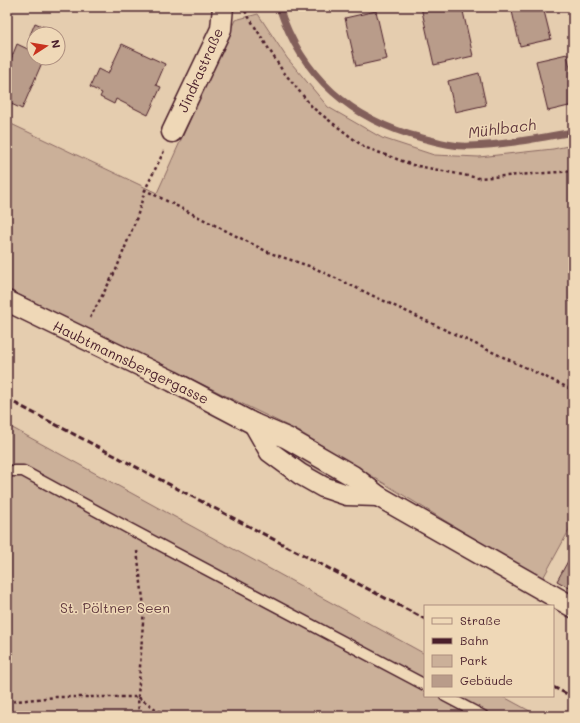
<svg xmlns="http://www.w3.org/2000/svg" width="580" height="723" font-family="Mali,sans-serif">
  <rect width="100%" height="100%" fill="#e5cdaf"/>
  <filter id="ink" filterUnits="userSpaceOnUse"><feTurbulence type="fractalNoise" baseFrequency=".025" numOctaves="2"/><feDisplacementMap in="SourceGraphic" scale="8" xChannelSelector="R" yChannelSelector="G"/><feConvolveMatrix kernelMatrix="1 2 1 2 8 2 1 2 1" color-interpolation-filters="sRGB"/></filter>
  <g filter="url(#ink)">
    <g fill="#cbb099" stroke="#8a6862">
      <polygon points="258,14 287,58 328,107 382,138 434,155 479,157 553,149 573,145 573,523 542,580 300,432 7,289 7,122 157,193 235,20"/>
      <polygon points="7,425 425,654 425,696 502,696 539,716 7,716"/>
      <polygon points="279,444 348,483 346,486 313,474 277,447"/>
    </g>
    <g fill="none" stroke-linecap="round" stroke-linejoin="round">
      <path stroke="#825e5a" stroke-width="7" d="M279,7C302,77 352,120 422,138C438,142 454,147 470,146C505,145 539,138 573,132"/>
    </g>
    <g fill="#b99c8a" stroke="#4a1f2b">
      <polygon points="421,7 462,7 473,56 434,65"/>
      <polygon points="511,7 543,7 551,39 520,46"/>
      <polygon points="376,11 387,59 356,66 345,18"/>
      <polygon points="35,23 49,29 47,34 34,34 34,37 30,35"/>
      <polygon points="17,44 34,52 34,58 44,58 22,109 7,102 7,57 11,59"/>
      <polygon points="122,44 165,64 156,85 161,87 148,115 116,99 114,104 100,97 102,93 90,87 98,69 108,74"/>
      <polygon points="567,54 573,81 573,105 548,111 536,61"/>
      <polygon points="479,73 486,105 455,112 448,81"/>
      <polygon points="573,552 573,590 557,581"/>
    </g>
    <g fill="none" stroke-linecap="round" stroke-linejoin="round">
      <defs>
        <g id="lane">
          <polyline points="7,471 23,471 128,528 425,685"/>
          <polyline points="445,696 483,716"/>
        </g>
        <g id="street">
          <polyline points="172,132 221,29 223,7"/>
          <polyline points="7,301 172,381 254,424 287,438 353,476 378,496 573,607"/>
          <polyline points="254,424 270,452 300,474 323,487 347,495 378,496"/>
        </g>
      </defs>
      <use href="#lane" stroke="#4a1f2b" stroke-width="13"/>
      <use href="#street" stroke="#4a1f2b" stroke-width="23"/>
      <g stroke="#4a1f2b" stroke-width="2.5" stroke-dasharray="3 3" stroke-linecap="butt">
        <polyline points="245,11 282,70 313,108 364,147 413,165 478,178 573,171"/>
        <polyline points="164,151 145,190 270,253 312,267 573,390"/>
        <polyline points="90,318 116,270 137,217 145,190"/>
        <polyline points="137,551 144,607 138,697 139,716"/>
        <polyline points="7,702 56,697 138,697 166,716"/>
        <polyline points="134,716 139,712"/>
      </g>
      <use href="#lane" stroke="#efd8b7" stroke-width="10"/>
      <use href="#street" stroke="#efd8b7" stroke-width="20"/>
      <g stroke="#4a1f2b" stroke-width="3" stroke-dasharray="6 3" stroke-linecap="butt">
        <polyline points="7,399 425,619"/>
        <polyline points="553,687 573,697"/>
      </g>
    </g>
  </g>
  <g text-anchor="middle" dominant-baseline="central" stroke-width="3" stroke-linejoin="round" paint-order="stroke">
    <g font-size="14" fill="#4a1f2b" stroke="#efd8b7">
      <text transform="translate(200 70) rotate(-66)">Jindrastraße</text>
      <text transform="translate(131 362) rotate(26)">Haubtmannsbergergasse</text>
    </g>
    <g font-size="14" fill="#643c41" stroke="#efd8b7">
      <text x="115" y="607">St. Pöltner Seen</text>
    </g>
    <g font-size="15" font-style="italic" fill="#62393f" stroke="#efd8b7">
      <text transform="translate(502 128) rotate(-7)">Mühlbach</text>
    </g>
  </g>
  <rect width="580" height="723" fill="none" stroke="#efd8b7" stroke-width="24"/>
  <rect x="12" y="12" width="556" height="699" fill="none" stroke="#4a1f2b" stroke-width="1.5" filter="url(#ink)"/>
  <rect x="424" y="605" width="130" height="92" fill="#efd8b7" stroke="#ad8e7f"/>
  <rect x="432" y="618" width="20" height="6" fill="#efd8b7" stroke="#ad8e7f"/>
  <text x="460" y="625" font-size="12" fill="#4a1f2b">Straße</text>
  <rect x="432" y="638" width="20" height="6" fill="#4a1f2b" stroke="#ad8e7f"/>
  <text x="460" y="645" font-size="12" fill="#4a1f2b">Bahn</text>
  <rect x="432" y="655" width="20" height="12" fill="#cbb099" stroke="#ad8e7f"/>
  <text x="460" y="665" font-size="12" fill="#4a1f2b">Park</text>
  <rect x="432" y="675" width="20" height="12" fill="#b99c8a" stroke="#ad8e7f"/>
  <text x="460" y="685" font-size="12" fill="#4a1f2b">Gebäude</text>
  <g transform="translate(46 46) rotate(78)"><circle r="19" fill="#efd8b7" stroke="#ad8e7f"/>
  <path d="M0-3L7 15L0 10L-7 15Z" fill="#c8321e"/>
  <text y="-6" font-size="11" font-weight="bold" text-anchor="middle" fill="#4a1f2b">N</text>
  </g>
</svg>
